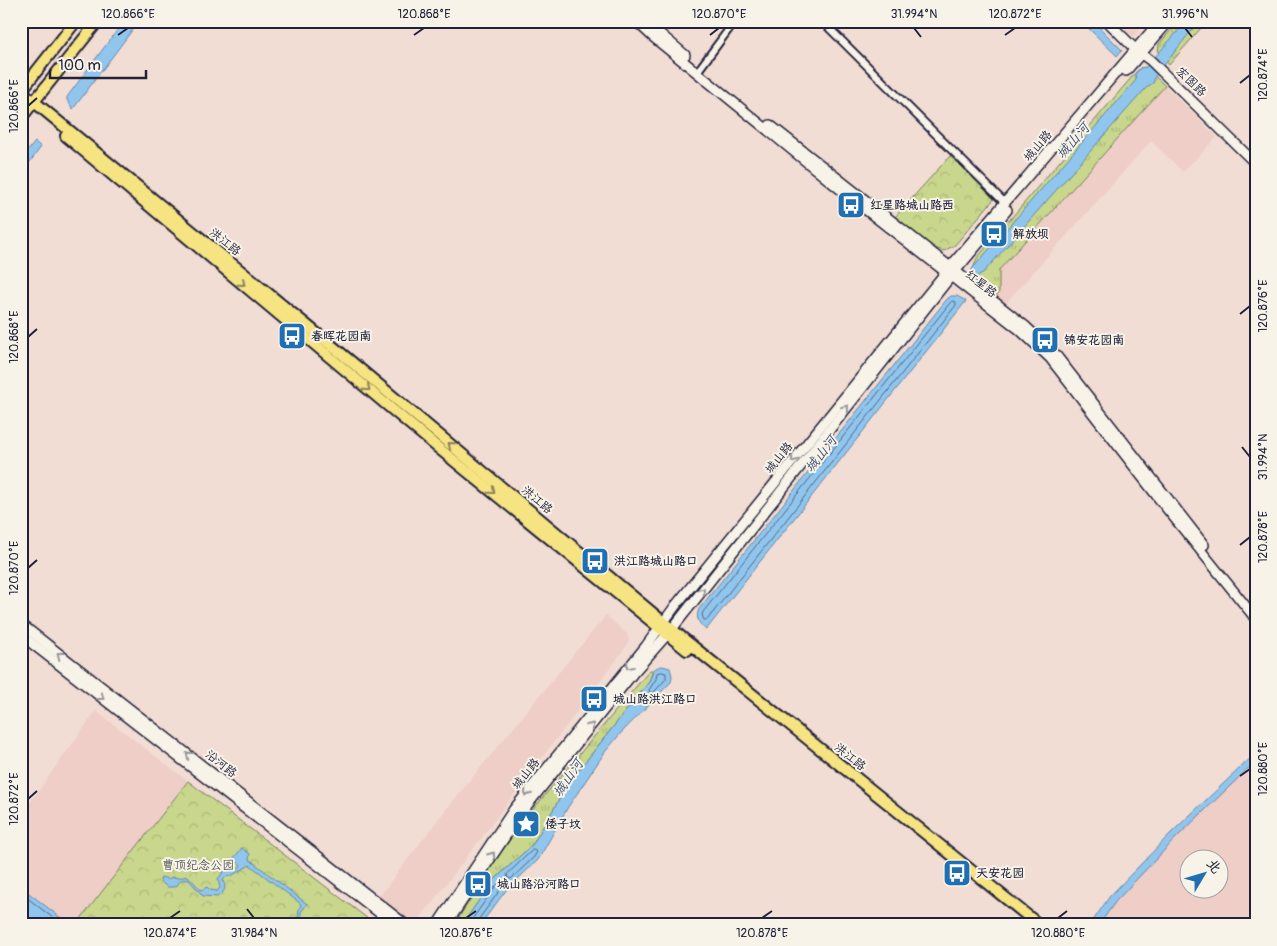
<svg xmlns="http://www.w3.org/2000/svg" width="1277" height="946" font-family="Pangolin,'LXGW WenKai TC',sans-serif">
  <defs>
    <pattern id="grass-tufts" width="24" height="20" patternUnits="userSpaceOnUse" patternTransform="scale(1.25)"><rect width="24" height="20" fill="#c8d78b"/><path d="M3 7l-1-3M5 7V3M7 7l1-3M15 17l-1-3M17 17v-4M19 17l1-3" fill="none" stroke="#acb879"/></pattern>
    <pattern id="park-crowns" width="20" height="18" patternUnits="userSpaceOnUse" patternTransform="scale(1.25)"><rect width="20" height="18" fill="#c8d78b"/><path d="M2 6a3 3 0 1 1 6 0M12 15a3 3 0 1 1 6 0" fill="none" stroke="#acb879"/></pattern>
  </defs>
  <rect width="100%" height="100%" fill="#f2ddd4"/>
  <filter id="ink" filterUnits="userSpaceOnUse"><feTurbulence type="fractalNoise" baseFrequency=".02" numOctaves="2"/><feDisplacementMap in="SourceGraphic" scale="10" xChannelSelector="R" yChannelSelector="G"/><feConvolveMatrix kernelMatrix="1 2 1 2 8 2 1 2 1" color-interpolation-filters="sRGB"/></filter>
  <g filter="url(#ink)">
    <g fill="#eecec6" fill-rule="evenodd">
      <polygon points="1115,21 1147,21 1134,36 1130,37"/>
      <polygon points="1165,86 1217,137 1183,172 1151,141 1005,304 996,296 999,292 999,270"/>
      <polygon points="606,615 627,634 629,641 626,647 418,921 410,922 379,897 440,817"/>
      <polygon points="96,711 188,781 76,925 70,925 21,887 21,815"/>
      <path d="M1256,753V925H1090L1184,825ZM1190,858H1220V888H1190Z"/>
    </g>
    <g fill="url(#grass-tufts)" stroke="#757c63">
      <polygon points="1179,21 1207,21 1169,65 1158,52 1159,44"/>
      <polygon points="1146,67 1165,86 999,270 999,292 996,296 971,274 977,258 1137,71 1140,68"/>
      <polygon points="650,670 653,670 649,682 570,781 533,844 491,883 462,925 454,925 497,858 524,820"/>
    </g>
    <g fill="url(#park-crowns)" stroke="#757c63">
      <polygon points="950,156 994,199 955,245 944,251 934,248 895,217"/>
      <polygon points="188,781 376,925 76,925"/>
    </g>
    <g fill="#90c6ee" stroke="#6484a6">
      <polygon points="124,21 139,21 73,109 67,100 67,97"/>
      <polygon points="1081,21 1093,21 1122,50 1117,56"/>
      <polygon points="1187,21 1199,21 1154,78 1154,82 1146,88 984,272 974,278 971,274 972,269 1136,80 1135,74 1140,68 1146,67"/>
      <polygon points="35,142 41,147 21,174 21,159"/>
      <path d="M951,296H957L966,301L706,630C699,624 695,618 699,609L947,299Z"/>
      <path d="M662,666L670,668L672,676L671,682L621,733L605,752L568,807L538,860L507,889L480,925H462L491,883L533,844L570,781L649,682C653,673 651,668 662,666Z"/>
      <polygon points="1256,753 1256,761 1176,838 1116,901 1099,925 1090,925 1110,896 1171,833"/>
      <path d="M242,848L250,854L249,859L307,904L301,912V919L306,925H301C297,916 298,912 301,904L250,865L231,876L225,877L223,881C227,888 224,893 217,897L203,896L189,880C177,878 181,883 175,887H167L160,881L161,877L168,879L172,877L178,878L188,876L201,890L207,887L210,890L217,891L220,888L218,879L224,871L236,870L241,865L233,859Z"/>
      <polygon points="21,887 70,925 21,925"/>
    </g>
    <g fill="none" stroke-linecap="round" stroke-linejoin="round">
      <g stroke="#4e6483" stroke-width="1">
        <polygon points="953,301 956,302 956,305 707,620 704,620 702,615 703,612 950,303"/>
        <polygon points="662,672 666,673 666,679 653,693 650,693 649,690 656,679 657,673"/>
        <polygon points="533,850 537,852 534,857 511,879 508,878 507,875"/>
        <polyline points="21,893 62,925"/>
        <polyline points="468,925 495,887 499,883 502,883 503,886 478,920 477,925"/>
      </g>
      <defs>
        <g id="street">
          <polyline points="822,21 1005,203"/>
          <polyline points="700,68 735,21"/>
        </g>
        <g id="secondary">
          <polyline points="636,21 652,36 856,202 1020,330 1050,358 1164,505 1256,619"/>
          <polyline points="645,21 685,55"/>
          <polyline points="1107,21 1136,50 1150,60 1256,164"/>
          <polyline points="1126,71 1169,21"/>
          <polyline points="770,125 1025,326 1055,354 1204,545"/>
          <polyline points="21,624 406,925"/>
          <polyline points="21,635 395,925"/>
          <polyline points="437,925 514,809 646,646 676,605 950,267 1160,21"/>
          <polyline points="446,925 521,813 634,672 672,629 951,276 1007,210"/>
        </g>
        <g id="primary">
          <polyline points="21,91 343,355 686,641 1039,925"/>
          <polyline points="21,91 76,21"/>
          <polyline points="21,118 98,21"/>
          <polyline points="66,136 436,446 687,650"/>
        </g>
      </defs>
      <use href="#street" stroke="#22223b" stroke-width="10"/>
      <use href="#secondary" stroke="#22223b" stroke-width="12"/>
      <use href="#primary" stroke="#22223b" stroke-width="14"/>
      <use href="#street" stroke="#f7f3e8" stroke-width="6"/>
      <use href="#secondary" stroke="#f7f3e8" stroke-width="9"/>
      <use href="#primary" stroke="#f6e381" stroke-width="10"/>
    </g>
    <defs><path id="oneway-chevron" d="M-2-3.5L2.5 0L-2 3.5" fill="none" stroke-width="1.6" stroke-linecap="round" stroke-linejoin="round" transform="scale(1.25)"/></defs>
    <g stroke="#8c825e">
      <use href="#oneway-chevron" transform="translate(242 283) rotate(40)"/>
      <use href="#oneway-chevron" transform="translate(367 388) rotate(40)"/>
      <use href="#oneway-chevron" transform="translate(451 445) rotate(-140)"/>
      <use href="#oneway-chevron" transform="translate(492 491) rotate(39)"/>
    </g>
    <g stroke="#97959a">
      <use href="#oneway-chevron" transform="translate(846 408) rotate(-52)"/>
      <use href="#oneway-chevron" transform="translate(794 459) rotate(129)"/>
      <use href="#oneway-chevron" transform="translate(702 591) rotate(-52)"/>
      <use href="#oneway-chevron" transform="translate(60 655) rotate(-142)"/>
      <use href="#oneway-chevron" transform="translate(629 666) rotate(130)"/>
      <use href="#oneway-chevron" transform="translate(101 697) rotate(38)"/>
      <use href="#oneway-chevron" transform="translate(591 726) rotate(-51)"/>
      <use href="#oneway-chevron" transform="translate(189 755) rotate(-142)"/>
      <use href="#oneway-chevron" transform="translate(527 793) rotate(129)"/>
      <use href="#oneway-chevron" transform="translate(492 855) rotate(-55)"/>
    </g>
  </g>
  <path fill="none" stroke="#22223b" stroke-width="2" d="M914,28L921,37M1185,28L1192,37M118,35L128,28M414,35L424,28M710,35L719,28M1005,35L1015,28M1240,83L1250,75M28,106L37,98M1240,314L1250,306M28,337L37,329M1242,447L1250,457M1240,545L1250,537M28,568L37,560M1240,776L1250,769M28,799L37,791M247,909L254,918M170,918L180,911M466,918L476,911M762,918L772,911M1058,918L1067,911"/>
  <defs>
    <symbol id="bus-square" viewBox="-11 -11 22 22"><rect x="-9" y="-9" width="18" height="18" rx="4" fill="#1f6fb2" stroke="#f7f3e8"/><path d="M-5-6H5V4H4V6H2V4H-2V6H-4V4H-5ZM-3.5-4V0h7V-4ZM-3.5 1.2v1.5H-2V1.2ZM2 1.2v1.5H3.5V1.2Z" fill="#fff"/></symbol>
    <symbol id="sight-square" viewBox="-11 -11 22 22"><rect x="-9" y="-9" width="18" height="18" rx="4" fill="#1f6fb2" stroke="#f7f3e8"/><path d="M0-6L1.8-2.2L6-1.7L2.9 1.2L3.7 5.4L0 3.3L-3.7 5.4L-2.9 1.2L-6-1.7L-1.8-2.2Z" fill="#fff"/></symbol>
  </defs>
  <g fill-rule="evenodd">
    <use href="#bus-square" x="835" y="189" width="32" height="32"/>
    <use href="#bus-square" x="978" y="218" width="32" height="32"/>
    <use href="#bus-square" x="276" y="320" width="32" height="32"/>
    <use href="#bus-square" x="1029" y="324" width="32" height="32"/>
    <use href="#bus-square" x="579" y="545" width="32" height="32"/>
    <use href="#bus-square" x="578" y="683" width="32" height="32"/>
    <use href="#sight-square" x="510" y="808" width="32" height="32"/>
    <use href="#bus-square" x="941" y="857" width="32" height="32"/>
    <use href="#bus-square" x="462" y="868" width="32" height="32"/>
  </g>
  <g text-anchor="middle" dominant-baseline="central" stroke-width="4" stroke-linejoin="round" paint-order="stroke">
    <g font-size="12" fill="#22223b" stroke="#f7f3e8">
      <text transform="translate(1191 82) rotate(44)">宏图路</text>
      <text transform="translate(1038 146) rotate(-49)">城山路</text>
      <text transform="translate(225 242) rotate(39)">洪江路</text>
      <text transform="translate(981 284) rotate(38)">红星路</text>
      <text transform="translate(779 458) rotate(-51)">城山路</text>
      <text transform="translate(537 500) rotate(40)">洪江路</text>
      <text transform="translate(850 757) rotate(39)">洪江路</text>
      <text transform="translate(221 764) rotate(38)">沿河路</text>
      <text transform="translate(526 774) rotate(-51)">城山路</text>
    </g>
    <g font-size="12" font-weight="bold" fill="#22223b" stroke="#f7f3e8" text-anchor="start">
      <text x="870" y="205">红星路城山路西</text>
      <text x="1013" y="234">解放坝</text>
      <text x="311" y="336">春晖花园南</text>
      <text x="1064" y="340">锦安花园南</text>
      <text x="614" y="561">洪江路城山路口</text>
      <text x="613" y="699">城山路洪江路口</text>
      <text x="545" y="824">倭子坟</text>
      <text x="976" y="873">天安花园</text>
      <text x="497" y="884">城山路沿河路口</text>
    </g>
    <g font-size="12" fill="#545853" stroke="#f7f3e8">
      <text x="198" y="865">曹顶纪念公园</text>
    </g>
    <g font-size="14" font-style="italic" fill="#435371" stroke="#f7f3e8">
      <text transform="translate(1073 141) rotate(-49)">城山河</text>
      <text transform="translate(821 454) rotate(-52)">城山河</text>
      <text transform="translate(568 778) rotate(-56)">城山河</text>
    </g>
  </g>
  <rect width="1277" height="946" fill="none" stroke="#f7f3e8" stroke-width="55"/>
  <g transform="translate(1204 874) rotate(52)"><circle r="24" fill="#f7f3e8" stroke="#a29fa3"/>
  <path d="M0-4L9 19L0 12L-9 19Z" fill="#1f6fb2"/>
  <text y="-8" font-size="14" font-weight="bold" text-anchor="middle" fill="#22223b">北</text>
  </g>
  <path d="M50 70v8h96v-8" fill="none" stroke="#22223b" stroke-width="2.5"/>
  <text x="58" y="70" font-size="15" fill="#22223b" stroke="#f7f3e8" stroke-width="4" paint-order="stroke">100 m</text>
  <rect x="28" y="28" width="1222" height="890" fill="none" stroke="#22223b" stroke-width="2"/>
  <g font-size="12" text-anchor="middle" fill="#22223b">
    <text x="128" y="18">120.866°E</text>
    <text x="424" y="18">120.868°E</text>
    <text x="719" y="18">120.870°E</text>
    <text x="914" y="18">31.994°N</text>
    <text x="1015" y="18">120.872°E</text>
    <text x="1185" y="18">31.996°N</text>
    <text transform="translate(1263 75) rotate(-90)" y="4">120.874°E</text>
    <text transform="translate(14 106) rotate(-90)" y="4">120.866°E</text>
    <text transform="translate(1263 306) rotate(-90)" y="4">120.876°E</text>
    <text transform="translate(14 337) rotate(-90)" y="4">120.868°E</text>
    <text transform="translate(1263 457) rotate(-90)" y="4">31.994°N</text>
    <text transform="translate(1263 537) rotate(-90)" y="4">120.878°E</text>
    <text transform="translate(14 568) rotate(-90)" y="4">120.870°E</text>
    <text transform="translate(1263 769) rotate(-90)" y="4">120.880°E</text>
    <text transform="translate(14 799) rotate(-90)" y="4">120.872°E</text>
    <text x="170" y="937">120.874°E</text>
    <text x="254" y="937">31.984°N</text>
    <text x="466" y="937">120.876°E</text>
    <text x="762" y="937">120.878°E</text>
    <text x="1058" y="937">120.880°E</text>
  </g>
</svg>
